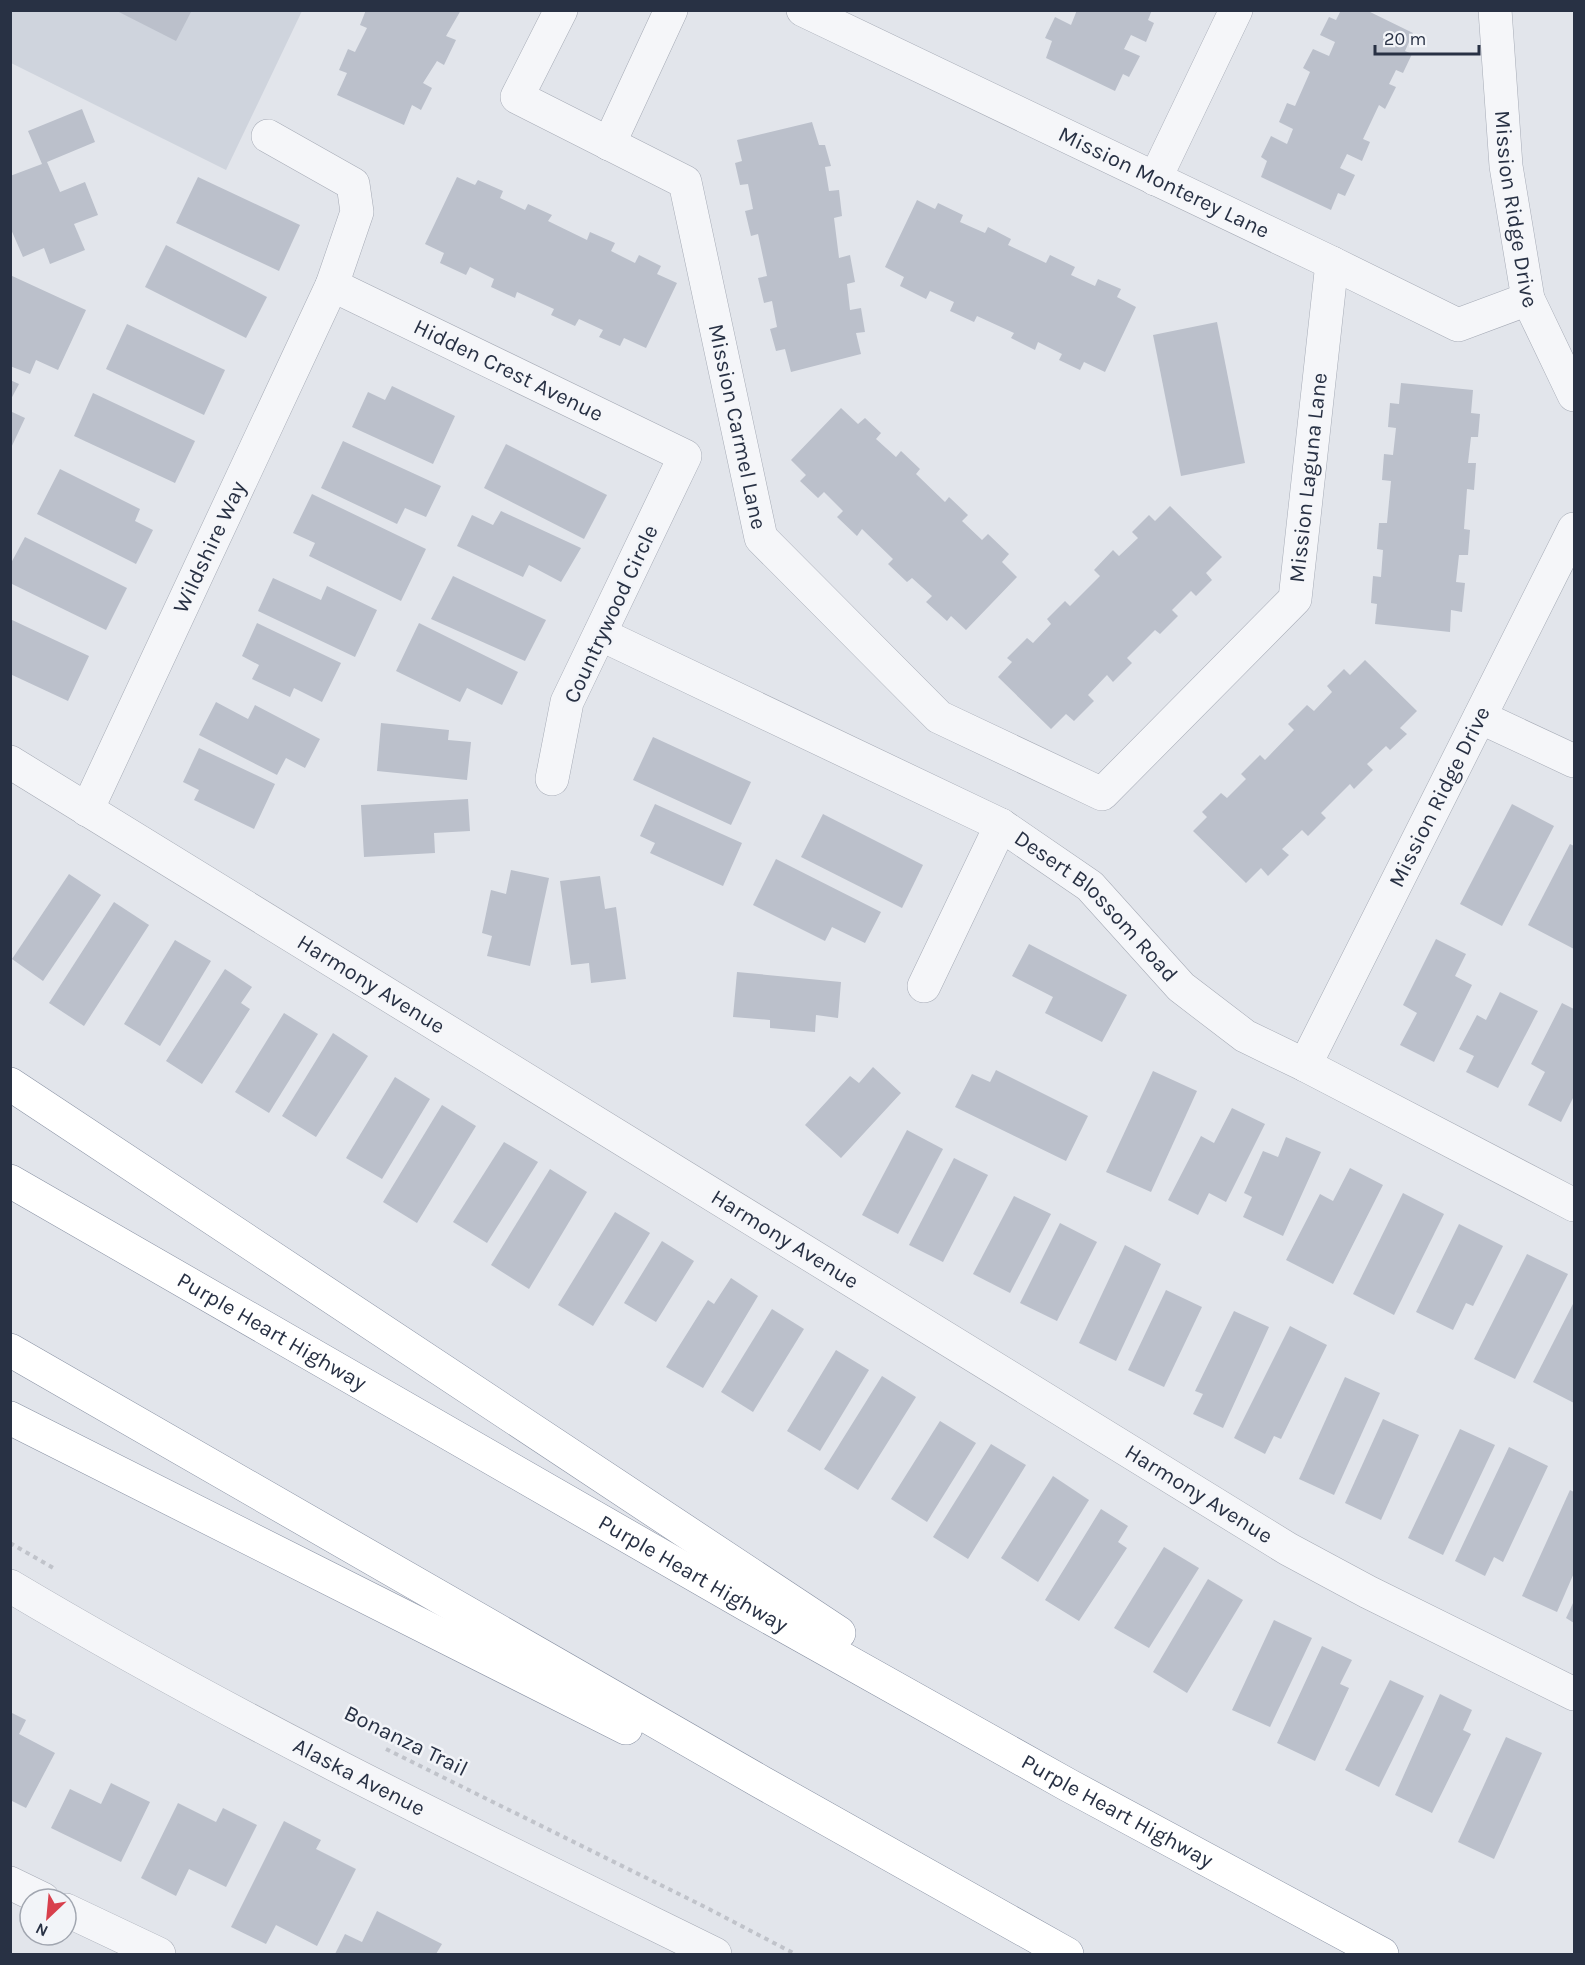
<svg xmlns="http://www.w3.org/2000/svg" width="1585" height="1965" font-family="Karla,sans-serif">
  <rect width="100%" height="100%" fill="#e2e5eb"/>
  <polygon fill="#cfd4dd" points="10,11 302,11 226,170 11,63"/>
  <g fill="#bbc0cb">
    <polygon points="115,10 192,10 176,41"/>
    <polygon points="366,10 461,10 446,36 456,40 444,65 437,61 423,83 432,88 421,110 412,105 404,125 337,95 347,73 339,70 348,49 355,52 367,28 360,25"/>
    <polygon points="1077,10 1152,10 1148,20 1154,23 1146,42 1131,35 1124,49 1140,56 1129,77 1123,74 1115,91 1046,58 1052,41 1045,38 1055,17 1071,25"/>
    <polygon points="1341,10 1366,10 1413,33 1405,51 1412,54 1403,73 1396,70 1389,84 1396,87 1385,109 1379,105 1363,139 1370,142 1362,161 1347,154 1340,168 1355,175 1345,196 1338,193 1331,210 1261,177 1267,161 1261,157 1271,136 1287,144 1293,129 1279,122 1287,103 1295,106 1310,72 1303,68 1313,49 1329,56 1335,42 1320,35 1329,17 1336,20"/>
    <polygon points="82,109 95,142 47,162 60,192 85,182 98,215 74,224 85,250 50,264 44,248 23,257 10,227 10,176 42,164 28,131"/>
    <polygon points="812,122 819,145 825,145 831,166 825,167 829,191 839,190 842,216 834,218 839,258 850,255 855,282 847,284 850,310 861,308 865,332 856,333 861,354 791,372 785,349 776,351 770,329 777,327 772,301 764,303 758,278 767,276 758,234 751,236 745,211 753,209 748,184 740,185 735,163 742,161 737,140"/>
    <polygon points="198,177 300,225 279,271 176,223"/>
    <polygon points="457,177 475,185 478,180 503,191 500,198 525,210 528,204 552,215 548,221 587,240 590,232 615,243 611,251 635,263 639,255 661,266 657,274 677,283 646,348 624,338 620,346 599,337 603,330 579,319 575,326 551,315 554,309 517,292 515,298 491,287 494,279 470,267 466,275 440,263 444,253 425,244"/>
    <polygon points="917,200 935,209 938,203 963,215 960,222 985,233 988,227 1011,239 1008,245 1046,263 1050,255 1075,267 1071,275 1095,286 1098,279 1121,289 1117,297 1136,307 1105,372 1084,362 1080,370 1059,360 1062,354 1038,342 1035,350 1011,338 1014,333 977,316 974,322 950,311 954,302 930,291 926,299 900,286 904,277 885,267"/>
    <polygon points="166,245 267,297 246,338 145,287"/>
    <polygon points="10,275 86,310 58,370 36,360 30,374 10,366"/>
    <polygon points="1217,322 1245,463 1181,476 1153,335"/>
    <polygon points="127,324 225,370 204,415 106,369"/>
    <polygon points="10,380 19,384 10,401"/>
    <polygon points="1401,383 1473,390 1471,413 1480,414 1478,437 1471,437 1468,463 1476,463 1474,490 1467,489 1464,529 1470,530 1468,555 1459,555 1456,582 1465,583 1462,612 1451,610 1450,632 1375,624 1377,604 1371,603 1373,576 1381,577 1383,550 1377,549 1379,523 1387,523 1391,481 1382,480 1384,454 1393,455 1396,428 1388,427 1390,403 1399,404"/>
    <polygon points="392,386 455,416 433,464 352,427 368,392 385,400"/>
    <polygon points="93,393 195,441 175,483 74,436"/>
    <polygon points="841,408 858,424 865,418 881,433 876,439 896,457 901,451 920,469 916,474 945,502 949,497 968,515 962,521 982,540 988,534 1009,554 1002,562 1017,577 966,630 951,616 947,621 926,602 932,596 912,578 907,582 888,564 893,559 862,529 857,536 837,517 843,511 824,492 818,498 800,481 806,475 791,460"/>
    <polygon points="10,411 25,418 10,450"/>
    <polygon points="343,441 441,486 426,517 405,508 397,524 321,488"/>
    <polygon points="506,444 607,495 584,539 484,488"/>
    <polygon points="60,469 140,509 135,521 153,530 136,564 37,514"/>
    <polygon points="312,494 426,549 401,601 309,556 315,543 293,533"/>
    <polygon points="1170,506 1222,557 1206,573 1212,580 1196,596 1191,591 1172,610 1178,616 1160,634 1155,630 1127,658 1132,663 1113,682 1107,675 1088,695 1094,701 1074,721 1066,714 1051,729 998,677 1012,662 1007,658 1027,638 1033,643 1051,624 1047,619 1065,601 1070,606 1100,576 1094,570 1113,550 1119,556 1138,538 1132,532 1149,515 1155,521"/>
    <polygon points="501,511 581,548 561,582 529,565 523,577 457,546 472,515 493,525"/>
    <polygon points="25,537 127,588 106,630 10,583 10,565"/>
    <polygon points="453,576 546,620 525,661 431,619"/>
    <polygon points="273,578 321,600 327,586 377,610 355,657 258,611"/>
    <polygon points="10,619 89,656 68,701 10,674"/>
    <polygon points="257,623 341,663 322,702 294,688 290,697 252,679 259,665 242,656"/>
    <polygon points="419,623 518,672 502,705 467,688 460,702 396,671"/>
    <polygon points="1365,660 1417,711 1400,728 1407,734 1390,750 1386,746 1367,764 1373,770 1354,789 1350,784 1321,813 1326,818 1308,836 1302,830 1282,849 1289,855 1268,876 1261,868 1246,883 1193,831 1207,817 1202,812 1221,793 1227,798 1246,779 1241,774 1260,755 1265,760 1294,730 1288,724 1307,705 1314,711 1332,692 1327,686 1344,669 1350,675"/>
    <polygon points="216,702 248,719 255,705 320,739 305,768 286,758 277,775 199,735"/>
    <polygon points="381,723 449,730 448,740 471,742 467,780 377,771"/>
    <polygon points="653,737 751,782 731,825 633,780"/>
    <polygon points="199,748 275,784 254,829 194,800 199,790 183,782"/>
    <polygon points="468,799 470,831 434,833 435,853 364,857 361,805"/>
    <polygon points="655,804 742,843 723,886 650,853 655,843 640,836"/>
    <polygon points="1512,804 1554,826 1502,926 1460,904"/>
    <polygon points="823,814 923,865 902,908 801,857"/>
    <polygon points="1570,844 1574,846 1574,949 1528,925"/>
    <polygon points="776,859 881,912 865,943 832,927 825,941 753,905"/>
    <polygon points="511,870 549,878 530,966 487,956 492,936 482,933 491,890 506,894"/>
    <polygon points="69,874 101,895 43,981 12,959"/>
    <polygon points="600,876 605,909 616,907 626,979 591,983 589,963 571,965 560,881"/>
    <polygon points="114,902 149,925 84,1026 49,1003"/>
    <polygon points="1436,939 1466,954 1455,976 1472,985 1434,1062 1400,1045 1417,1013 1403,1005"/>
    <polygon points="175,940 211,961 160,1046 124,1024"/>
    <polygon points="1029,944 1127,995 1102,1042 1045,1013 1053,997 1012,976"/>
    <polygon points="225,969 252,987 241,1003 250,1009 202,1084 166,1061"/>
    <polygon points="737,972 841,982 838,1018 816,1015 815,1032 770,1028 770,1020 733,1017"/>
    <polygon points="1500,992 1538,1011 1498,1088 1466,1072 1474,1056 1459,1049 1477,1015 1486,1020"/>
    <polygon points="1562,1003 1574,1009 1574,1096 1561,1122 1528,1105 1545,1072 1531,1064"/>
    <polygon points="284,1013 318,1034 269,1113 235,1092"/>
    <polygon points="333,1033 368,1056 316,1137 282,1116"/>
    <polygon points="873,1067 901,1093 841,1158 805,1125 850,1076 859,1083"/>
    <polygon points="996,1070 1088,1116 1066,1161 955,1107 972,1074 990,1082"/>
    <polygon points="1153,1071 1197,1091 1151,1192 1106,1172"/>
    <polygon points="395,1077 430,1099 382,1179 346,1158"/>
    <polygon points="442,1105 476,1126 417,1223 383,1202"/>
    <polygon points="1232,1108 1265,1124 1226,1202 1209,1193 1198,1215 1168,1200 1201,1136 1214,1143"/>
    <polygon points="907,1130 943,1149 898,1234 862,1215"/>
    <polygon points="1286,1137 1321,1152 1283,1236 1243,1217 1252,1197 1244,1193 1263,1151 1278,1157"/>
    <polygon points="504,1142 538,1162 487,1243 453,1222"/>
    <polygon points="954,1158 988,1175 943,1262 909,1245"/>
    <polygon points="1350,1168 1383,1185 1333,1284 1286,1260 1320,1194 1333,1201"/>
    <polygon points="550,1169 587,1192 529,1289 491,1265"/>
    <polygon points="1403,1193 1444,1214 1394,1315 1353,1294"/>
    <polygon points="1014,1196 1051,1214 1010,1293 973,1274"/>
    <polygon points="615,1212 650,1233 593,1326 558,1305"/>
    <polygon points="1060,1223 1097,1242 1057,1321 1020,1303"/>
    <polygon points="1459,1224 1503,1246 1473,1306 1466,1303 1453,1330 1416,1312"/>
    <polygon points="662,1241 694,1261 656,1322 624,1303"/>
    <polygon points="1125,1245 1161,1264 1116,1361 1079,1343"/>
    <polygon points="1527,1254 1568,1274 1515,1379 1474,1359"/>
    <polygon points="731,1278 758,1296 703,1388 666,1367 708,1300 714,1304"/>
    <polygon points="1166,1290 1202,1307 1164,1387 1128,1370"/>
    <polygon points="1574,1302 1574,1403 1533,1382"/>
    <polygon points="772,1309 804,1329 753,1412 721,1392"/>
    <polygon points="1234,1311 1269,1327 1223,1428 1193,1414 1203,1394 1195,1391"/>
    <polygon points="1290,1326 1327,1345 1281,1439 1274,1436 1265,1454 1234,1438"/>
    <polygon points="836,1350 869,1370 820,1451 787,1431"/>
    <polygon points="882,1376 916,1397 858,1490 824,1469"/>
    <polygon points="1345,1377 1380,1393 1334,1495 1299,1479"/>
    <polygon points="1383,1419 1419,1435 1381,1520 1345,1503"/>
    <polygon points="940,1421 976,1443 927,1522 891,1499"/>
    <polygon points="1460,1429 1495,1445 1443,1555 1408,1538"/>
    <polygon points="991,1444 1026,1465 968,1559 933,1537"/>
    <polygon points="1509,1447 1548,1466 1503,1562 1494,1557 1485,1576 1455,1561"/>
    <polygon points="1053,1476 1089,1500 1038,1582 1001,1558"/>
    <polygon points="1570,1490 1574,1492 1574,1573 1557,1612 1522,1596"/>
    <polygon points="1101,1509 1128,1526 1118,1542 1127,1548 1079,1621 1045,1600"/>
    <polygon points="1164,1547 1199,1568 1149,1648 1114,1628"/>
    <polygon points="1208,1579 1243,1600 1187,1693 1153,1672"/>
    <polygon points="1574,1601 1574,1623 1566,1618"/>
    <polygon points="1274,1620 1312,1638 1270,1727 1232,1710"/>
    <polygon points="1322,1646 1352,1660 1340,1684 1349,1688 1315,1761 1277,1743"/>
    <polygon points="1390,1680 1424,1696 1379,1787 1345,1770"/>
    <polygon points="1440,1694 1472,1710 1463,1730 1471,1734 1432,1813 1395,1795"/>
    <polygon points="10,1712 26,1720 19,1734 55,1753 26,1808 10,1800"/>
    <polygon points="1506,1737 1542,1753 1494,1859 1458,1842"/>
    <polygon points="111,1783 150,1802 121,1862 51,1828 70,1789 101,1804"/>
    <polygon points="178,1803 216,1822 223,1808 257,1825 226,1887 189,1869 176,1896 141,1878"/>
    <polygon points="284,1821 321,1840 316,1849 356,1869 317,1946 276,1925 266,1944 231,1927"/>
    <polygon points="377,1911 442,1944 436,1954 335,1954 345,1934 362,1942"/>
  </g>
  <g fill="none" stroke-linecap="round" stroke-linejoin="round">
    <defs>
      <g id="minor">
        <path id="s1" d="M561,10L517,97L685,182L761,538L939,717L1102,794L1295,599L1332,263"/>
        <path id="s2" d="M803,10L1332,263L1458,325L1528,299"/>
        <path id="s3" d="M1495,10L1506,166L1528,299L1574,395"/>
        <polyline points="609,144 671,10"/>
        <polyline points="1155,179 1236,10"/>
        <path id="s4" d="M332,285L685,456L567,702L552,779"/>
        <path id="s5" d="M600,634L1001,825L1090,886L1181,987L1245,1036L1305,1065L1574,1205"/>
        <polyline points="1480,717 1574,761"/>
        <path id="s6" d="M10,762L1288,1549L1368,1592L1574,1694"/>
        <path id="s7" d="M87,810L332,285L357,212L353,184L268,136"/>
        <polyline points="924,986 1001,825"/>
        <path id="s8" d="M1305,1065L1574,529"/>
        <path id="s9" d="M10,1586C238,1722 477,1837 715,1954"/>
        <polyline points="10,1883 43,1899"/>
        <polyline points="66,1910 159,1954"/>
      </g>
      <g id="highway">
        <polyline points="10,1084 839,1633"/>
        <path id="s10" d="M10,1181L747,1605L1068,1785L1382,1954"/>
        <polyline points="10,1350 761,1782 1067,1954"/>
        <polyline points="10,1418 626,1728"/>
      </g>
    </defs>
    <use href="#minor" stroke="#a6abb6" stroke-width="34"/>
    <use href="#highway" stroke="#8891a3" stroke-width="34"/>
    <g stroke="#c0c3ca" stroke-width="4" stroke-dasharray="4.5 4.5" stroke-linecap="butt">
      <polyline points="10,1543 55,1569"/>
      <polyline points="386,1749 707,1908 795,1954"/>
    </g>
    <use href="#minor" stroke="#f5f6f9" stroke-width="33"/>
    <use href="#highway" stroke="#fff" stroke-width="33"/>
  </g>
  <g text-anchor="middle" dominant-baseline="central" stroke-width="5" stroke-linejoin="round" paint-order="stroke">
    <g font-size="22" fill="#283144" stroke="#f2f4f8">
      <text stroke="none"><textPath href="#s2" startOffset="400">Mission Monterey Lane</textPath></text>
      <text stroke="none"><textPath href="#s3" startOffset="200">Mission Ridge Drive</textPath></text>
      <text stroke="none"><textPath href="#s4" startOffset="196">Hidden Crest Avenue</textPath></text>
      <text stroke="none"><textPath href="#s1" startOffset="536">Mission Carmel Lane</textPath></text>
      <text stroke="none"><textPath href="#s1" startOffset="1479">Mission Laguna Lane</textPath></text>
      <text stroke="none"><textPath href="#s7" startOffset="290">Wildshire Way</textPath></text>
      <text transform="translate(611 614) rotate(-65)">Countrywood Circle</text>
      <text stroke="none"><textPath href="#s8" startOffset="300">Mission Ridge Drive</textPath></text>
      <text stroke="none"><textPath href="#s5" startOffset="570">Desert Blossom Road</textPath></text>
      <text stroke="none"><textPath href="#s6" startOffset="424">Harmony Avenue</textPath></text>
      <text stroke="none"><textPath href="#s6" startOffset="910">Harmony Avenue</textPath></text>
      <text stroke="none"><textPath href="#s10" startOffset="302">Purple Heart Highway</textPath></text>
      <text stroke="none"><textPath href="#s6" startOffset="1396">Harmony Avenue</textPath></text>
      <text stroke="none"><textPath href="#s10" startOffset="788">Purple Heart Highway</textPath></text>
      <text transform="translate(406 1741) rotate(26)">Bonanza Trail</text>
      <text stroke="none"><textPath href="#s9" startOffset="398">Alaska Avenue</textPath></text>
      <text stroke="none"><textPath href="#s10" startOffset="1274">Purple Heart Highway</textPath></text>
    </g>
  </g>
  <rect width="1585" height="1965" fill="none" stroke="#283144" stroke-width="24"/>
  <g transform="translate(48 1917) rotate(206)"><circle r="28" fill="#f2f4f8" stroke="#a1a6b0" stroke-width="1.5"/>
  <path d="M0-4.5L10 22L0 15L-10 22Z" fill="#d83f4c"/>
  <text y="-9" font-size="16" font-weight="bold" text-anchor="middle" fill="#283144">N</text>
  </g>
  <path d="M1375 45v9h104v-9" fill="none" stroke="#283144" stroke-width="3"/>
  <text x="1384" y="45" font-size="18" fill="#283144" stroke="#f2f4f8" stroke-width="4.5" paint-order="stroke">20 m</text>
</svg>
